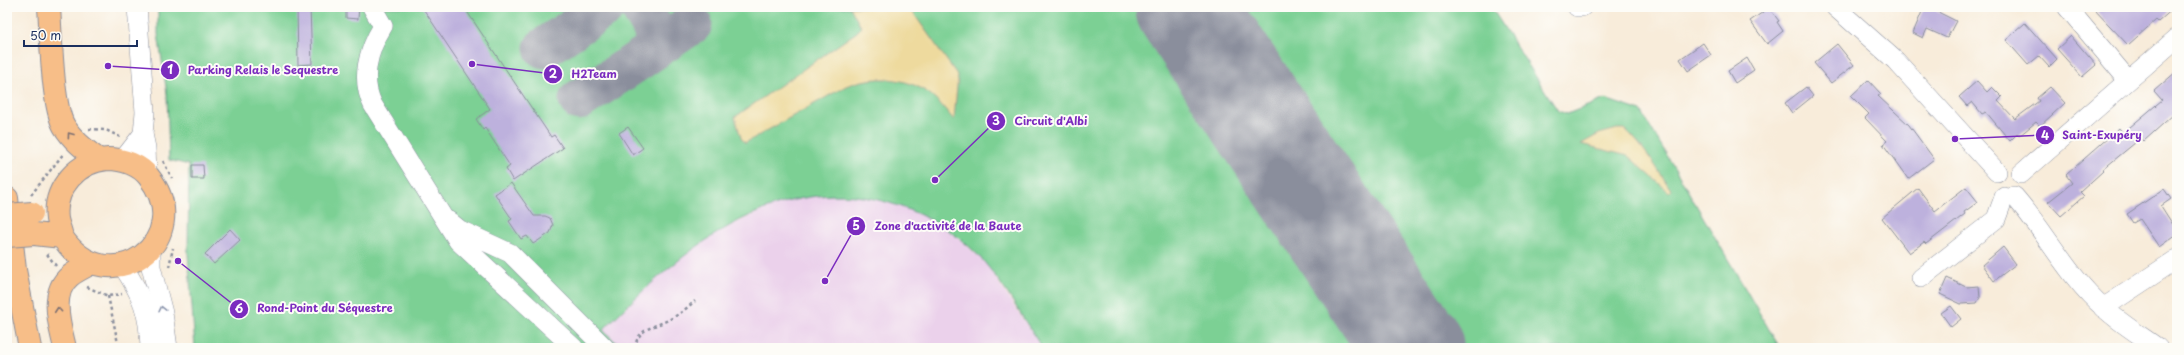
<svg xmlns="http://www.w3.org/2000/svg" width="2184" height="355" font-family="'Playpen Sans',sans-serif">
  <rect width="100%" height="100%" fill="#fdfcf7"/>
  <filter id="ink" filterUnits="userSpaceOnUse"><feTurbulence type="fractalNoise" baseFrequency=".025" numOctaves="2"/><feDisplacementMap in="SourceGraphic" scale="8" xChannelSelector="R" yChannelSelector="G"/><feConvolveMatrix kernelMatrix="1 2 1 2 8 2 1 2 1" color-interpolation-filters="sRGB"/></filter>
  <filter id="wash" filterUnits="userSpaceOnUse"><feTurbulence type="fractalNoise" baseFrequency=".012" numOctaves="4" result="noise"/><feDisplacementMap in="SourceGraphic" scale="16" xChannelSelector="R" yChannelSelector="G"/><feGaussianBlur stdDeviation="0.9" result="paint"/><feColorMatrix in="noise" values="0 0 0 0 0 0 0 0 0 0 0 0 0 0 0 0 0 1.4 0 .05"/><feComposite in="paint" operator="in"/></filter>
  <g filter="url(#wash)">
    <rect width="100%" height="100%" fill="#f8ecda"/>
    <polygon fill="#ebd1eb" points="837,195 866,197 897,205 929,218 957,237 985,262 1042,348 622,348 603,330 663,271 688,252 716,233 773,205 807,197"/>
    <path fill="#7bd094" stroke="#4b8079" d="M158,7H1491L1558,111L1567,114L1605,99L1641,111L1780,348H1042C1024,320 1006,288 985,263C965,239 937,221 909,210C787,159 683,248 603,330L622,348H195L188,254L189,165L169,160L167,94L158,34Z"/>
    <g fill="#eeda9e" stroke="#84847e">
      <path d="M850,7H909L958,76L954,120C947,112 940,102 931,95C907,76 873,75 846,86L745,143L741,138L735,117L857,32L861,27Z"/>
      <path d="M1617,129H1625C1642,144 1659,171 1671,190L1669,192L1628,156L1581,144L1599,134Z"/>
    </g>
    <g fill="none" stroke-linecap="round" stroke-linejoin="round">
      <g stroke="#8a8e9c" stroke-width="41">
        <polyline points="544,48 605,7"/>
        <polyline points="649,53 692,24"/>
        <path d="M579,100L645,56C665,42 650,22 640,7"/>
      </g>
      <polyline stroke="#8a8e9c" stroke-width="102" points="1186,7 1413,348"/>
    </g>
    <g id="blocks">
      <g fill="#bdb1dd">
        <polygon points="297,7 310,7 312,64 298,65"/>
        <polygon points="346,7 359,7 358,19 346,18"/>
        <polygon points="422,7 464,7 551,137 554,135 563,148 513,181 506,169 510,166 485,128 483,130 476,119 490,109"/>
        <polygon points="1924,7 1938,7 1936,11 1956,21 1947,38 1927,29 1923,38 1913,33"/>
        <polygon points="2092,7 2175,7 2158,22 2156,20 2128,45"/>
        <polygon points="1769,8 1779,21 1777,22 1783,31 1767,44 1750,21"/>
        <polygon points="2025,23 2057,59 2049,67 2039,56 2028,65 2006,40"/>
        <polygon points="2071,36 2096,65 2082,77 2057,49"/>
        <polygon points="1703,43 1711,55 1688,71 1680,59"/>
        <polygon points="1837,44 1854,65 1831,83 1814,63"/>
        <polygon points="1747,58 1754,70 1735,83 1728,71"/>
        <polygon points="2177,71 2177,106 2172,111 2174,114 2144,141 2141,138 2102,170 2103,171 2080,192 2084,196 2061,216 2048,202 2072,183 2066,175 2119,128 2123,133 2162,100 2154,91"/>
        <polygon points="1868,80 1881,94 1878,96 1909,125 1934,159 1908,179 1883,144 1887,141 1865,118 1869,114 1851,96"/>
        <polygon points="1977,81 1987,92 1992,87 2002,97 1998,101 2015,119 2039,101 2037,98 2050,87 2065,103 2040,126 2036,122 2019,136 2017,134 2010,141 1986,112 1982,114 1972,102 1967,106 1959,97"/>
        <polygon points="1806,87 1813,96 1792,113 1785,103"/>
        <polygon points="628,127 643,148 633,155 619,133"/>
        <polygon points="192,165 203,165 204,179 192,179"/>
        <polygon points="511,183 534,216 545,216 550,218 553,225 550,233 533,244 527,236 521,239 509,221 512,219 495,194"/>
        <polygon points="1966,187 1978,202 1964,212 1965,214 1926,244 1924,242 1909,253 1882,218 1918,188 1935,211"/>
        <polygon points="2164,189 2171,199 2161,206 2177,231 2177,234 2159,247 2140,219 2133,223 2127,214"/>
        <polygon points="230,229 240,240 214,264 205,254"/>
        <polygon points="2003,247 2016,264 1994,281 1982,265"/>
        <polygon points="1947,278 1966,287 1979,286 1980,297 1977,303 1961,304 1940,294"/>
        <polygon points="1951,306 1961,319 1951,327 1941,313"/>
      </g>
    </g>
  </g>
  <g filter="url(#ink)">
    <use href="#blocks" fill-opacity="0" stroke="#8a8e9c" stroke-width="1"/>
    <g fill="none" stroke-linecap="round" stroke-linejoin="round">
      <defs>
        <g id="minor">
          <polyline points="137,7 145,112 143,134 146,148 147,174"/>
          <path d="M372,7L383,26C368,50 360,79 373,105L458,241L574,348"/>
          <polyline points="1577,7 1582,7"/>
          <polyline points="1835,7 1896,61 1997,172"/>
          <polyline points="2067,7 2128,80"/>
          <polyline points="122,161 143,134"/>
          <polyline points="2021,174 2177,38"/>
          <path d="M2014,196C2046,232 2068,277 2104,308C2120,323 2140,335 2158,348"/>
          <polyline points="449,221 460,230 510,253 605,348"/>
          <polyline points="151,248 151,267 163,313 168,348"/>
          <path d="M122,265C142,295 149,312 150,348"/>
          <polyline points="1921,278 1996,219 2004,197"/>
          <polyline points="2103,308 2177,259"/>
        </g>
        <path id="major" d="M34,234L62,237C109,306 198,239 149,177C140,165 123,159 108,159C78,161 53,188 57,219C58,225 61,231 62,237"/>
        <g id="highway">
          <path d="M49,7C51,34 52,105 64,126C73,141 86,150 99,160"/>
          <polyline points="7,198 15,270 30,348"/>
          <path d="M65,348C60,326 49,293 70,276C76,271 85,267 92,263"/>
        </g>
      </defs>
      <use href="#minor" stroke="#8a8e9c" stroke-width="20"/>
      <use href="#major" stroke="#8a8e9c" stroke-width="24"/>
      <use href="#highway" stroke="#8a8e9c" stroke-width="24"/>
      <g stroke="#8a8e9c" stroke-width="2.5" stroke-dasharray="3 3" stroke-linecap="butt">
        <polyline points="89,129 106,130 120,137"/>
        <polyline points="163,161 172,178"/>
        <polyline points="31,195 64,153"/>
        <polyline points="47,254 56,266"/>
        <polyline points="169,267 173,248"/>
        <polyline points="87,287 108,296 122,294"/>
        <polyline points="108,296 119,348"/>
        <path d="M635,348C637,327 657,327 672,318C680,314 688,307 695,301"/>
      </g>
      <use href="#minor" stroke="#fff" stroke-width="19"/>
      <use href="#major" stroke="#f7be88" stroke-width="22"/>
      <use href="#highway" stroke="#f7be88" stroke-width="22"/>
      <defs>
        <g id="major-bridge">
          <polyline points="7,215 32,213"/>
          <polyline points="7,236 34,234"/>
        </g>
      </defs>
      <use href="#major-bridge" stroke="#8a8e9c" stroke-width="24" stroke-linecap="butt"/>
      <use href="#major-bridge" stroke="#f7be88" stroke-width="22"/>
    </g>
    <defs><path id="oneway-chevron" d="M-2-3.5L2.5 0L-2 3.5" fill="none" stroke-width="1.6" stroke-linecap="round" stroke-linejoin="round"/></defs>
    <g stroke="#7e6f71">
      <use href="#oneway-chevron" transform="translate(70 135) rotate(-126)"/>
      <use href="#oneway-chevron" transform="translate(58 310) rotate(-95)"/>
    </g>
    <use stroke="#8d97ae" href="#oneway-chevron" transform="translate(162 309) rotate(-103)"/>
  </g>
  <path fill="none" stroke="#7b2cbf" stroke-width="1.5" d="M108 66L170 70M472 64L553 74M935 180L996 121M1955 139L2045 135M825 281L856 226M178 261L239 309"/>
  <g fill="#7b2cbf" stroke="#fdfcf7" stroke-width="1.5">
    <circle cx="108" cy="66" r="4"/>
    <circle cx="472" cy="64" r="4"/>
    <circle cx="935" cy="180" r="4"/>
    <circle cx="1955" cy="139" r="4"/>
    <circle cx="825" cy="281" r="4"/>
    <circle cx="178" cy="261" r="4"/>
    <circle cx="170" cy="70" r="10"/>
    <circle cx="553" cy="74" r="10"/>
    <circle cx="996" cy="121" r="10"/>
    <circle cx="2045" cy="135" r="10"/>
    <circle cx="856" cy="226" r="10"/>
    <circle cx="239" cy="309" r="10"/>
  </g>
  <g font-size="12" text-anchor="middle" font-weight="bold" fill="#fff">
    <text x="170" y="74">1</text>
    <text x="553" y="78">2</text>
    <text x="996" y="125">3</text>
    <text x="2045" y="140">4</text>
    <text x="856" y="230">5</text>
    <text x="239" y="313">6</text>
  </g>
  <g font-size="11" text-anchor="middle" font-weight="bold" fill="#7b2cbf" stroke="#fdfcf7" stroke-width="4" stroke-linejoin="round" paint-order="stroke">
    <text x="263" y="74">Parking Relais le Sequestre</text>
    <text x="594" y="78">H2Team</text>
    <text x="1051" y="125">Circuit d'Albi</text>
    <text x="2102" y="139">Saint-Exupéry</text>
    <text x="948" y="230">Zone d'activité de la Baute</text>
    <text x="325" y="312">Rond-Point du Séquestre</text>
  </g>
  <rect width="2184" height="355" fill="none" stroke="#fdfcf7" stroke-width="24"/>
  <path d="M24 40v6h113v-6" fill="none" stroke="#1b2f5e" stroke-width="2"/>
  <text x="30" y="40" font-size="12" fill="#1b2f5e" stroke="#fdfcf7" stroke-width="3" paint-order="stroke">50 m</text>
</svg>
